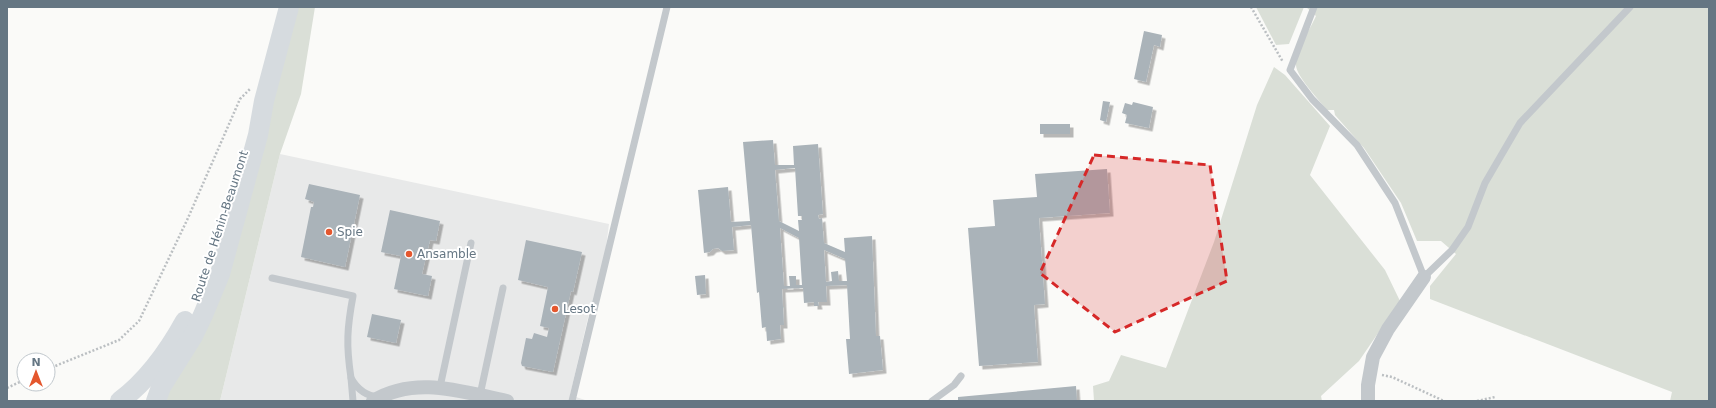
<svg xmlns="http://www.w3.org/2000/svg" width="1716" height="408" font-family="'DejaVu Sans',sans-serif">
  <defs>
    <filter id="shadow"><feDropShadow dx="3.5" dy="3.5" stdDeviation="0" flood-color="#0004"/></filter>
  </defs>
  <rect width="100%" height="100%" fill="#fafaf8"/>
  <polygon fill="#e8e9e9" points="280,154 609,224 601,287 590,309 570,395 588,401 220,401"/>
  <g fill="#dadfd7">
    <polygon points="298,7 315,7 301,94 280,154 220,401 163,401 179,372"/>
    <polygon points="1256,7 1304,7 1289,44 1276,45"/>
    <path d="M1306,7H1709V401H1670L1672,392L1430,299V286L1456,254L1441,241H1417L1401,203L1364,148L1335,115L1334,110H1327C1320,101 1296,76 1296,65C1296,51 1310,29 1316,16Z"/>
    <polygon points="1274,67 1285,75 1330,126 1310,175 1385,270 1400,301 1359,361 1321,396 1322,401 1094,401 1093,386 1109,381 1121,355 1166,368 1214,242 1257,105"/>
  </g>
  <g fill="#aab3b9" fill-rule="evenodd" filter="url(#shadow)">
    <polygon points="1144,31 1162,35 1160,47 1154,45 1146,82 1134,79"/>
    <polygon points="1103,101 1110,102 1106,122 1100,120"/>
    <polygon points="1133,102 1153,107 1149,128 1125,123 1127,115 1122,113 1125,103 1132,105"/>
    <rect x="1040" y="124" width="30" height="10"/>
    <path d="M773,140L775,165H794L793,146L818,144L823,214L818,215L819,219L822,218L824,243L845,252L844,238L872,236L876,336H880L883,370L849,374L846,339H850L847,285L826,286L827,302H818L819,306H814V302L804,303L803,288L782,289L784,325H780L781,339L767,341L766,327L762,328L759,292L757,293L751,225L732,227L734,250L722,251L718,248L713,249L710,252L704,253L698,190L728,187L731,222L750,221L743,142ZM795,168L798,216H802V220H798L799,231L779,221L775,170ZM780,228L799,238L802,285H796V276H789L790,286H784ZM824,250L845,259L847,281H839L838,271L831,272L832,281L826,282Z"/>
    <polygon points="1107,169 1110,213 1039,218 1045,304 1034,305 1038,362 979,366 968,228 995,226 993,200 1037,197 1035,174"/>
    <polygon points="309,184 360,195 345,267 301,257 311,207 313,207 314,202 305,199"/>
    <polygon points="390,210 440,221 436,241 430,240 422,274 432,276 428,296 394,289 401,256 381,252"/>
    <polygon points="526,240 582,252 573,292 571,291 553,372 522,366 521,363 526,338 532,339 534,333 547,337 549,328 540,326 548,287 518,280"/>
    <polygon points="705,275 706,294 697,295 695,276"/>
    <polygon points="372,314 401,320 396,343 367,337"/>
    <polygon points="1076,386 1077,401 958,401 958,397"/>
  </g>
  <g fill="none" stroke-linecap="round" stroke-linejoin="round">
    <g stroke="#bbbfc2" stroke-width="2.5" stroke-dasharray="2 2" stroke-linecap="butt">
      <polyline points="1251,7 1283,62"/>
      <polyline points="48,369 119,340 139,321 188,218 240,99 250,89"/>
      <polyline points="1382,375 1392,377 1444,401"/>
      <polyline points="7,388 24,380"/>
      <polyline points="1477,401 1495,397"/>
    </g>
    <g stroke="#c3c8cc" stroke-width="7">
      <polyline points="1314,7 1290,70 1312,99 1357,145 1395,203 1424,277 1452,250 1468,227 1485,183 1520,123 1630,7"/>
      <path d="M272,278L353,296C347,328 346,345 351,378"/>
      <polyline points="440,387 471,243"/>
      <polyline points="480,395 503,288"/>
      <path d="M353,401L351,378C357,389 365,396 379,397"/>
      <polyline points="572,401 667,7"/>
      <polyline points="932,401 954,385 961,376"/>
    </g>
    <g stroke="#c3c8cc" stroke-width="14">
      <path d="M373,401C416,375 462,392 507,401"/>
      <polyline points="1368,401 1368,385 1373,357 1388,329 1424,277"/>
    </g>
    <g stroke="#d6dbdf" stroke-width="20">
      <path d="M120,401C148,380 168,352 185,321"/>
      <polyline points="156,401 161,387 193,336 203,315 220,274 258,135 264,101 289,7"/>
    </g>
  </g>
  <path fill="#d62828" fill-opacity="0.2" stroke="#d62828" stroke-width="3" stroke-dasharray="8 5" stroke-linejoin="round" d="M1094,155L1210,165L1227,281L1115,332L1040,273Z"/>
  <g fill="#e4572e" stroke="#fff" stroke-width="1.5">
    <circle cx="329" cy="232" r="4"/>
    <circle cx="409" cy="254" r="4"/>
    <circle cx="555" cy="309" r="4"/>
  </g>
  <g text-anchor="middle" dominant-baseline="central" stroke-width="4" stroke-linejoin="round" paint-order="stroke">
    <g font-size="12" fill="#657683" stroke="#fff">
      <text transform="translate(220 226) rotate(-72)">Route de Hénin-Beaumont</text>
    </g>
    <g font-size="12" fill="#657683" stroke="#fff" text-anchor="start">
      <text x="337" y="232">Spie</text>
      <text x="417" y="254">Ansamble</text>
      <text x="563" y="309">Lesot</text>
    </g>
  </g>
  <rect width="1716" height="408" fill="none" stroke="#657683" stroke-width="16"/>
  <g transform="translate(36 372)"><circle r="19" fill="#ffffff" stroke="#c1c8cd"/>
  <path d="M0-3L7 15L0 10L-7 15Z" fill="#e4572e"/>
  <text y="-6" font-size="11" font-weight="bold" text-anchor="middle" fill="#657683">N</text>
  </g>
</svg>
